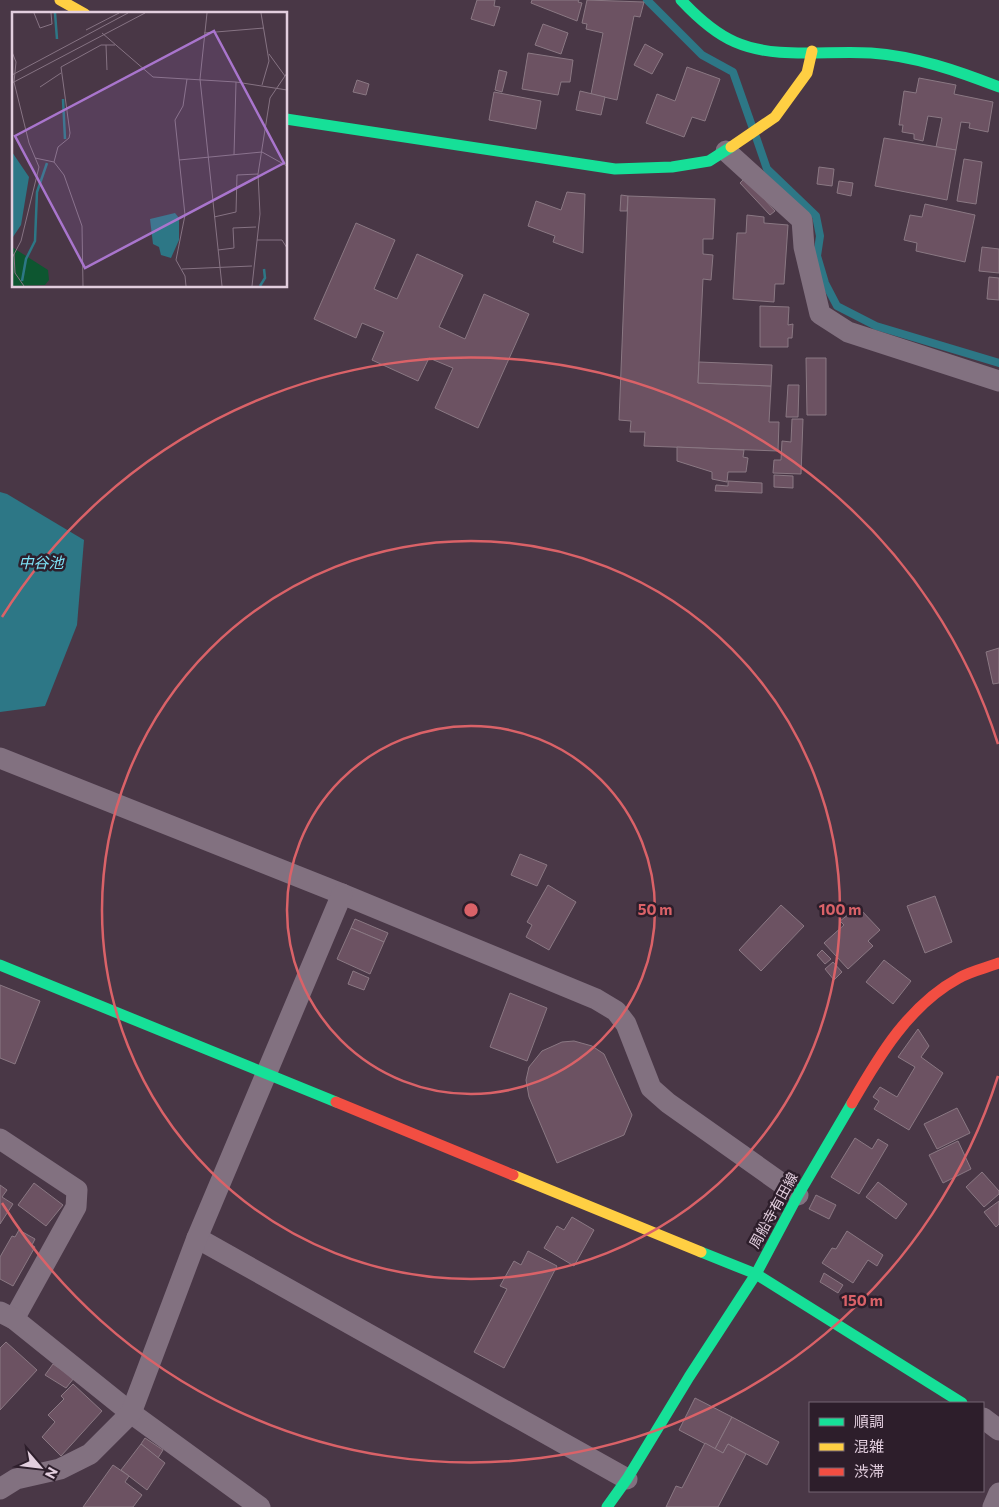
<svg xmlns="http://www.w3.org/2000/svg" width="999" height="1507" font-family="Commissioner,'Noto Sans JP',sans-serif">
  <rect width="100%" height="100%" fill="#493746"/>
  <polygon fill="#2d7786" points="0,492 7,494 84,540 77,625 45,706 0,712"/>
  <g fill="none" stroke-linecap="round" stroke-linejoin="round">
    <g stroke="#2d7786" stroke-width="8">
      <polyline points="647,0 702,55 733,72 752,126"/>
      <polyline points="756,137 767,169 816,216 820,236 817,256 825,283 837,306 876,326 999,363"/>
    </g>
  </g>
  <g fill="#6c5262" stroke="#8a7883">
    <polygon points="477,0 495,0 494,6 500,7 494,26 471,19"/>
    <polygon points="532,0 579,0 578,2 582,3 577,21 531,3"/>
    <polygon points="587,0 644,2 640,17 634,16 617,100 591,94 603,33 586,29 587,24 582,23"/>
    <polygon points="543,24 568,33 561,54 535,45"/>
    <polygon points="645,44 663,54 652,74 634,65"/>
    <polygon points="528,53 573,60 570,82 561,82 558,95 522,89"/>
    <polygon points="687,67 720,79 705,121 692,117 684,137 646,123 657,94 675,101"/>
    <polygon points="499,70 507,72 502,92 495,90"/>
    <polygon points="919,78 956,85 954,94 993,102 988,132 969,128 970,123 961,122 956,150 936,147 942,118 928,116 923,141 914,139 914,134 902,132 903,125 899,125 904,91 916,93"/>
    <polygon points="357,80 369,84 366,95 353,92"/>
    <polygon points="580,91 605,97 601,115 576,110"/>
    <polygon points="494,92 541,101 536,129 489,120"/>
    <polygon points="884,138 956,150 947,200 875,186"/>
    <polygon points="964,159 982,162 976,204 957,201"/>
    <polygon points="819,167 834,169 832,186 817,184"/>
    <polygon points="745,178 775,211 770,215 740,183"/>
    <polygon points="839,181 853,183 851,196 837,193"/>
    <polygon points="567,192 585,194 583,253 553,242 555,236 528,226 536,201 561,210"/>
    <polygon points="621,195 628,196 627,211 620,211"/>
    <polygon points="628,196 715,199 713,239 703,239 703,254 713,255 711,280 703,279 698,383 771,386 769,422 779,422 778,451 644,446 645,432 630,432 631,421 619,420"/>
    <polygon points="925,204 975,215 965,262 916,251 917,243 904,240 910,215 922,217"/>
    <polygon points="747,215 764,217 764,223 788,225 784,284 775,284 774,302 733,299 737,233 746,233"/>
    <polygon points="356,223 395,240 374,289 397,299 417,254 463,275 439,327 465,339 484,294 529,314 478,428 435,408 453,368 429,358 418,381 372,360 384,332 362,323 356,338 314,319"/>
    <polygon points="982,247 999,249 999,273 979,271"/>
    <polygon points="989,277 999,278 999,300 987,299"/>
    <polygon points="760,306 789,307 788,325 793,324 792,338 788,338 788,347 760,347"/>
    <polygon points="806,358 826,358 826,415 807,415"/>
    <polygon points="699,362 772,365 771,386 698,383"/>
    <polygon points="788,385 799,385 798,417 786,417"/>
    <polygon points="792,419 803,419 801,474 773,473 774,460 781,460 782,441 791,442"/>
    <polygon points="677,447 744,450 743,457 748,458 746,472 728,472 727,482 712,479 712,472 677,461"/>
    <polygon points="774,475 793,476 793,488 774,487"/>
    <polygon points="728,481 762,483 762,493 715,491 716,485 728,486"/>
    <polygon points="999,648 999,683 993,684 986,652"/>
    <polygon points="520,854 547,865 537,886 511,875"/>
    <polygon points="548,885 576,902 549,950 526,937 532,925 527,922"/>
    <polygon points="935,896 952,942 925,953 907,906"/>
    <polygon points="781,905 804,926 761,971 739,950"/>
    <polygon points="860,909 880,930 868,941 873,946 848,969 824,943 844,925 840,921 849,914 851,917"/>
    <polygon points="355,919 388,933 384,942 351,928"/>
    <polygon points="351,928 384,942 370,974 337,959"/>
    <polygon points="822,950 831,959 825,964 817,955"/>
    <polygon points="884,960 911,981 893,1004 866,982"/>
    <polygon points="833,962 842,972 834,980 825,969"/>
    <polygon points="353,971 369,978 364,990 348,984"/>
    <polygon points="0,985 40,1001 15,1064 0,1058"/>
    <polygon points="510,993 547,1008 527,1061 490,1047"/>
    <polygon points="918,1029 929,1046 921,1057 943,1073 909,1130 874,1109 879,1101 873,1097 880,1087 897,1097 915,1067 898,1057"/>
    <polygon points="574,1041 592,1046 604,1054 632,1115 624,1135 557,1163 529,1097 526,1080 529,1067 542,1051 562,1042"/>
    <polygon points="957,1108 970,1133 937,1149 924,1124"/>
    <polygon points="855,1138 872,1149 878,1139 888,1145 859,1194 831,1177"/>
    <polygon points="958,1141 971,1169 943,1183 929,1155"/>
    <polygon points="982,1172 999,1191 999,1194 984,1207 966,1187"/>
    <polygon points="878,1182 907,1204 896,1219 866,1197"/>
    <polygon points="34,1183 63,1205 46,1226 18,1205"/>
    <polygon points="0,1185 7,1190 2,1197 13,1204 0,1224"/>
    <polygon points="816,1195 836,1205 829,1219 809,1209"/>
    <polygon points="999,1201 999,1224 996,1227 984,1212"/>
    <polygon points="572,1217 594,1230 574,1266 544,1248 557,1226 564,1230"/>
    <polygon points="19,1230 35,1239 32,1245 35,1247 13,1286 0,1279 0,1257 12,1236 15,1237"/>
    <polygon points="847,1231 883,1255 877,1266 868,1260 853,1283 822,1263 832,1248 836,1249"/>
    <polygon points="528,1251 557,1266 504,1368 474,1352 507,1289 500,1286 514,1261 521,1265"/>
    <polygon points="824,1273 843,1285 838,1293 820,1282"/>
    <polygon points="6,1342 37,1370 0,1410 0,1348"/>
    <polygon points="53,1364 74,1378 66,1388 45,1375"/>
    <polygon points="73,1384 102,1411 61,1456 42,1437 55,1422 48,1415 64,1399 61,1396"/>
    <polygon points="695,1398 732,1417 715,1449 679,1430"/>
    <polygon points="732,1417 779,1442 767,1465 728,1444 723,1453 715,1449"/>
    <polygon points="145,1438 163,1450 158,1458 141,1444"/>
    <polygon points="705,1443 723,1453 728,1444 746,1454 718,1507 666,1507 676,1486 682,1488"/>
    <polygon points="141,1444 165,1463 147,1490 121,1470"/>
    <polygon points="113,1465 129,1476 125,1482 142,1495 133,1507 83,1507"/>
  </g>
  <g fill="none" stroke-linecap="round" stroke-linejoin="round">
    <g stroke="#827180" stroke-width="21">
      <polyline points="726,151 802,220 804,247 820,314 848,332 999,381"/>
      <polyline points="0,758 342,894 596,999 616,1011 626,1024 651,1088 668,1103 798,1195"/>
      <polyline points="0,1139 77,1190 76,1207 14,1319"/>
      <polyline points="197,1238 627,1479"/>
      <polyline points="0,1312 14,1319 131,1413 260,1507"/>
      <polyline points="983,1418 999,1430"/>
      <polyline points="0,1489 16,1479 60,1469 90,1454 131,1413 197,1238 342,894"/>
      <polyline points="993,1507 999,1493"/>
    </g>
    <g stroke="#16e098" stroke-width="11">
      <path d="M681,0C696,16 714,33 735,42C776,60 827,50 871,53C915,56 958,71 999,87"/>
      <polyline points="286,119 615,169 672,167 709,161 731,147"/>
      <polyline points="0,965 336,1102"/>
      <polyline points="701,1252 756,1274 962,1403"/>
      <polyline points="607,1507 627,1479 689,1377 756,1274 798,1195 852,1103"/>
    </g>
    <g stroke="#ffcf43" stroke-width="11">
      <polyline points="60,0 85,14"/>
      <polyline points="731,147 775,117 807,73 812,51"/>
      <polyline points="513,1175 701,1252"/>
    </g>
    <g stroke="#f24e42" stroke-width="11">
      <polyline points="336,1102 513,1175"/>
      <path d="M852,1103C879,1056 909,1005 959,978C971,971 986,968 999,963"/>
    </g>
  </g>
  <g fill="none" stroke="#da6268" stroke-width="2.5">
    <circle cx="471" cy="910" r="184"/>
    <circle cx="471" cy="910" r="369"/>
    <path d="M998 1076A553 553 0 0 1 2 1203M2 617A553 553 0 0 1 998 744"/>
  </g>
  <g text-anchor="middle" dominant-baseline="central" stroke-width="5" stroke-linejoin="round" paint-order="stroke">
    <g font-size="14" fill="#e2cede" stroke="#2d1e2b">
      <text transform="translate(773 1210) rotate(-61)">周船寺有田線</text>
    </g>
    <g font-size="15" font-style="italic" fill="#7fe4f8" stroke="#2d1e2b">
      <text x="41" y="562">中谷池</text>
    </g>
  </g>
  <g transform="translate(12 12)">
    <rect width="275" height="275" fill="#493746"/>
    <path d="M0,235L36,258L37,268L33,273L0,274Z" fill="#0d5630"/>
    <path d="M0,140L17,165L9,213L1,225ZM163,201L167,206V228L159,246L149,243L147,235L141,232L138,207Z" fill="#2d7786"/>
    <path fill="none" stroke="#2d7786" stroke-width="2.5" d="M43,1L45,27M51,87L53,127M10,269L14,247L23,229L25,180L35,151M248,274L253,266L252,257"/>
    <path fill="none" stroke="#867383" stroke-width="1" d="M22,1L28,16L40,12L39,1M195,1L188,67L210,274M249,1L257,49L250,73M74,18L107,1M90,21L141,65L224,70L275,78M192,21L252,16M94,33L95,58M0,40L4,50L2,70M257,42L273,64M0,63L116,1M0,71L133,1M28,75L49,61M222,143L224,70M23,146L42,150L52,163L70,214L71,274M167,148L250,140L275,154M42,150L46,135L57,126L58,121L49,55L89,33H103M202,205L224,200L225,163L246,162M245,228H270L275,236M206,238L222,236L221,216L244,215M2,242L3,261L12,274M0,246L9,229L27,155L17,131L2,70M170,257L240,254M174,274L173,264L164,248L173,203L163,108L171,94L175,67M240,274L248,202L246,162L258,86L275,61"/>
    <path fill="#a975cd" fill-opacity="0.15" stroke="#a975cd" stroke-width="2.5" d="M202,19L272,151L73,256L3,124Z"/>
    <rect width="275" height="275" fill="none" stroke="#e2cede" stroke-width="2.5"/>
  </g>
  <circle cx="471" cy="910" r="8" fill="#da6268" stroke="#2d1e2b" stroke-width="2.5"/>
  <g font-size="15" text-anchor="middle" font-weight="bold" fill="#da6268" stroke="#2d1e2b" stroke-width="5" stroke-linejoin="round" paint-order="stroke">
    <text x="655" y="915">50 m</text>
    <text x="840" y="915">100 m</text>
    <text x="862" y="1306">150 m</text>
  </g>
  <rect x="809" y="1402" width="175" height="90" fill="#2d1e2b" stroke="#756473"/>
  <rect x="819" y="1418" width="25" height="8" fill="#16e098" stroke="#756473"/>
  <text x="854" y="1427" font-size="15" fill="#e2cede">順調</text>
  <rect x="819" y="1443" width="25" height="8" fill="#ffcf43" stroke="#756473"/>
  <text x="854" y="1452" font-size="15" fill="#e2cede">混雑</text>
  <rect x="819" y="1468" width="25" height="8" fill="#f24e42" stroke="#756473"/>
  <text x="854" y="1477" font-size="15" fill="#e2cede">渋滞</text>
  <g transform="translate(40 1467) rotate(118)" stroke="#2d1e2b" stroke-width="4" paint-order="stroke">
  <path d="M0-4L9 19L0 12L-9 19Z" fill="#e2cede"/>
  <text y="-8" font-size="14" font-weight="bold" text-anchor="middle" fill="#e2cede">N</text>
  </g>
</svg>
